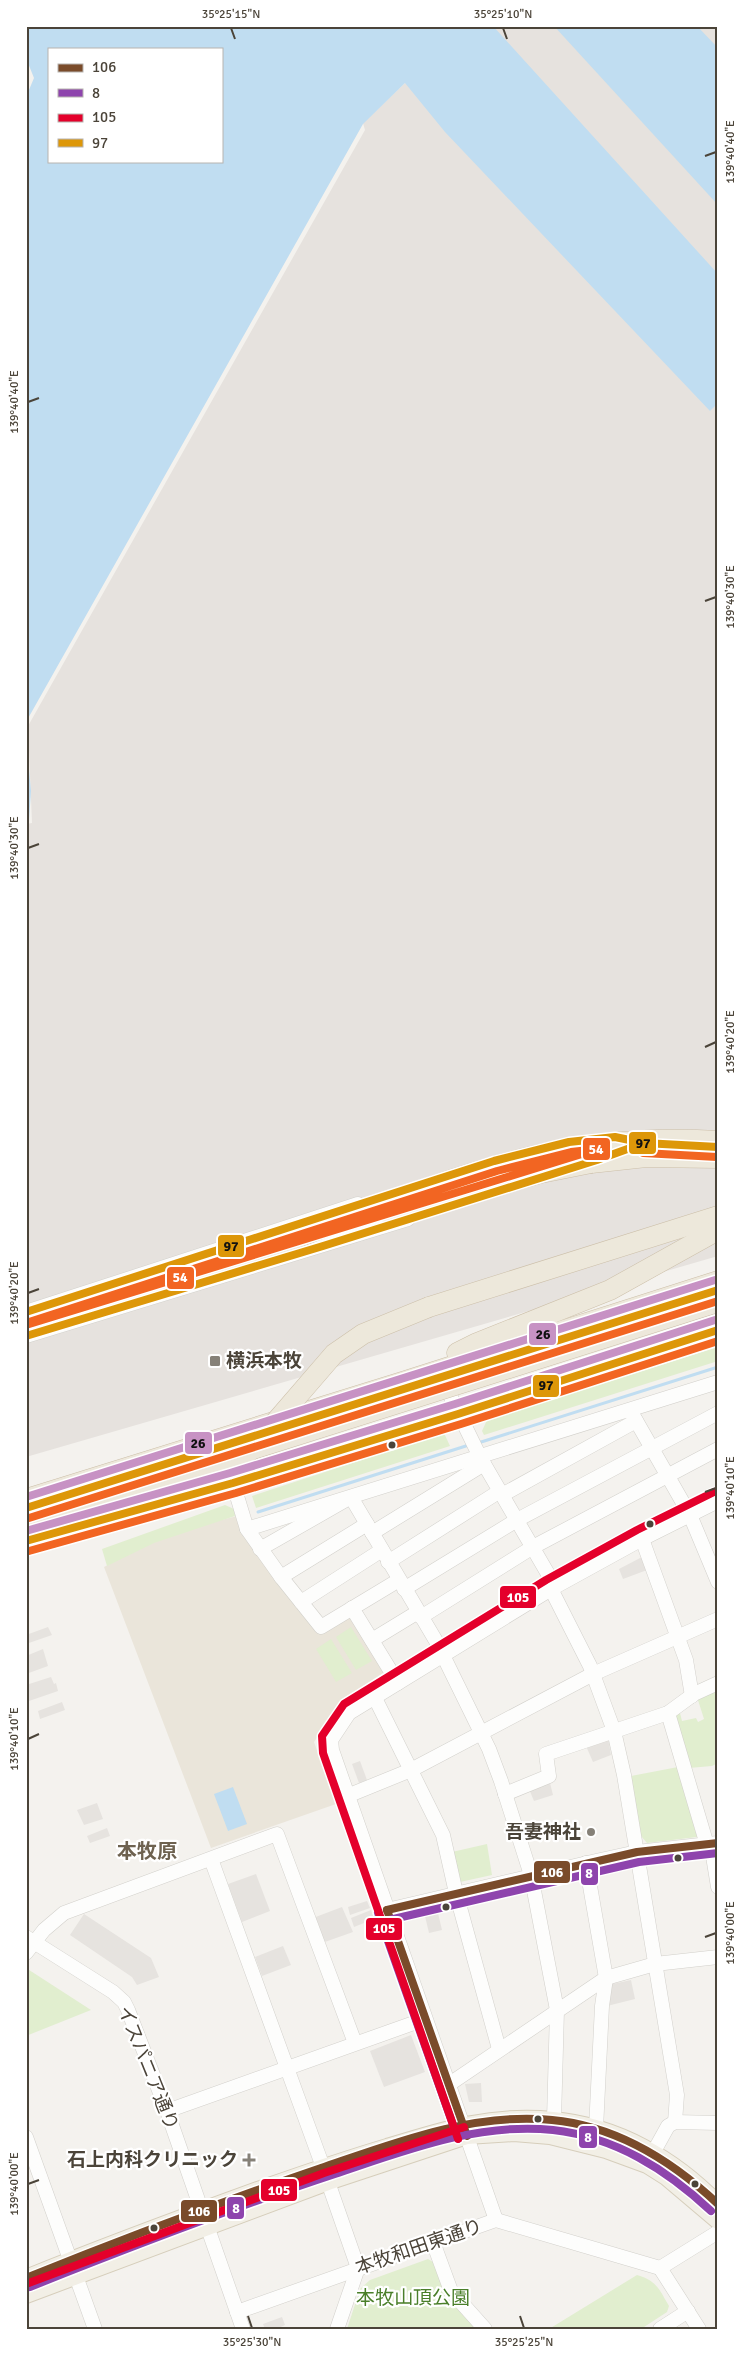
<svg xmlns="http://www.w3.org/2000/svg" width="744" height="2355" font-family="Signika,'Noto Sans JP',sans-serif">
  <rect width="100%" height="100%" fill="#f4f2ee"/>
  <polygon fill="#e6e2de" points="470,26 718,26 718,1256 26,1457 26,824 32,823 28,726 365,130 363,123 405,83"/>
  <polygon fill="#eae5da" points="237,1516 321,1632 351,1615 386,1671 344,1698 314,1742 336,1804 211,1848 104,1567 167,1534"/>
  <g fill="#e1eecf">
    <polygon points="718,1347 718,1361 484,1435 482,1431 487,1420"/>
    <polygon points="444,1433 450,1446 256,1508 252,1496"/>
    <polygon points="225,1505 234,1509 235,1516 154,1543 107,1566 102,1549"/>
    <polygon points="351,1627 372,1661 356,1670 336,1637"/>
    <polygon points="331,1639 352,1673 336,1682 316,1649"/>
    <polygon points="718,1688 718,1763 712,1766 689,1768 674,1716 680,1713 682,1721 696,1718 698,1722 704,1719 697,1697"/>
    <polygon points="678,1767 697,1837 647,1843 641,1836 631,1776"/>
    <polygon points="487,1844 492,1875 460,1882 452,1852"/>
    <polygon points="26,1968 91,2010 26,2036"/>
    <polygon points="428,2259 433,2262 478,2329 347,2329 360,2289 370,2280"/>
    <path d="M637,2275C657,2281 659,2289 669,2306L667,2312L641,2329H549Z"/>
  </g>
  <g fill="#e6e3df">
    <polygon points="642,1557 647,1570 623,1579 619,1569"/>
    <polygon points="48,1627 52,1635 26,1644 26,1635"/>
    <polygon points="43,1649 48,1666 26,1674 26,1656"/>
    <polygon points="51,1677 54,1684 56,1683 58,1691 29,1701 26,1694 26,1685"/>
    <polygon points="62,1702 65,1710 40,1719 38,1711"/>
    <polygon points="608,1738 611,1755 593,1762 586,1746"/>
    <polygon points="360,1761 367,1780 359,1783 352,1764"/>
    <polygon points="550,1783 553,1795 534,1801 529,1789"/>
    <polygon points="97,1803 103,1819 84,1825 77,1810"/>
    <polygon points="107,1828 110,1836 90,1843 87,1836"/>
    <polygon points="256,1874 270,1911 242,1922 228,1884"/>
    <polygon points="367,1901 370,1908 350,1915 348,1907"/>
    <polygon points="342,1907 353,1932 322,1943 313,1918"/>
    <polygon points="437,1909 442,1930 429,1933 424,1912"/>
    <polygon points="371,1910 374,1919 354,1927 351,1918"/>
    <polygon points="84,1914 151,1958 159,1977 137,1985 132,1977 70,1935"/>
    <polygon points="283,1946 291,1965 262,1976 255,1957"/>
    <polygon points="631,1980 635,1999 607,2006 608,1985"/>
    <polygon points="411,2035 425,2072 384,2087 370,2051"/>
    <polygon points="481,2083 482,2102 469,2102 465,2084"/>
    <polygon points="282,2317 285,2325 276,2329 265,2329 263,2324"/>
  </g>
  <g fill="#c0ddf1" fill-rule="evenodd">
    <path d="M26,26H493L718,274V403L710,411L445,132L405,83L363,124L26,722V97L34,78L26,58ZM49,49H221V161H49Z"/>
    <polygon points="554,26 697,26 718,48 718,205"/>
    <polygon points="26,737 31,791 29,821 26,821"/>
    <polygon points="233,1787 247,1824 228,1831 214,1794"/>
  </g>
  <g fill="none" stroke-linecap="round" stroke-linejoin="round">
    <g stroke="#c0ddf1" stroke-width="3">
      <polyline points="478,1443 718,1367"/>
      <polyline points="258,1512 469,1445"/>
    </g>
    <defs>
      <g id="minor">
        <polyline points="26,1312 358,1204"/>
        <polyline points="26,1336 408,1219"/>
        <polyline points="443,1381 480,1457 555,1586"/>
        <polyline points="630,1410 690,1515 718,1582"/>
        <polyline points="233,1483 247,1529 281,1577 321,1627 399,1580"/>
        <polyline points="502,1495 636,1421"/>
        <polyline points="247,1529 718,1382"/>
        <polyline points="372,1533 484,1464"/>
        <polyline points="642,1539 686,1660 692,1696"/>
        <polyline points="260,1549 351,1497 436,1641 489,1749 501,1781 531,1875 557,2010 554,2120"/>
        <polyline points="388,1562 500,1491"/>
        <polyline points="281,1577 367,1524"/>
        <polyline points="404,1589 517,1520 718,1413"/>
        <polyline points="551,1589 590,1666 614,1731 624,1775 677,2095 675,2122"/>
        <polyline points="301,1602 382,1550"/>
        <polyline points="352,1608 398,1683"/>
        <polyline points="421,1617 533,1547 718,1449"/>
        <polyline points="372,1640 418,1612"/>
        <polyline points="375,1698 443,1835 456,1893 499,2049"/>
        <polyline points="668,1713 707,1845"/>
        <polyline points="505,1794 549,1776 546,1754 668,1713 694,1694 718,1683"/>
        <polyline points="347,1796 411,1770 593,1674 718,1619"/>
        <polyline points="711,1844 718,1887"/>
        <polyline points="211,1859 323,2167"/>
        <polyline points="586,1863 606,1978 602,2006 596,2129"/>
        <polyline points="387,1910 596,1861 637,1852 718,1843"/>
        <polyline points="26,1937 113,1992 124,2002 128,2010 167,2111 243,2329"/>
        <polyline points="26,1953 44,1930 64,1913 277,1834 355,2043"/>
        <polyline points="448,2085 606,1978 655,1964 718,1957"/>
        <polyline points="167,2111 425,2019"/>
        <polyline points="26,2137 95,2329"/>
        <polyline points="648,2162 668,2126 675,2122 718,2123"/>
        <polyline points="328,2182 358,2268 337,2329"/>
        <polyline points="496,2220 332,1750 331,1740 349,1713 551,1589 642,1539 718,1501"/>
        <polyline points="433,2242 451,2291 485,2329"/>
        <polyline points="660,2268 699,2329"/>
        <polyline points="660,2268 718,2232"/>
        <polyline points="237,2312 496,2220 660,2268"/>
        <polyline points="660,2329 688,2311"/>
      </g>
      <g id="major">
        <path d="M26,2278C105,2246 186,2216 266,2187C306,2173 347,2159 387,2147C445,2129 492,2114 553,2120C618,2126 674,2159 718,2204"/>
        <polyline points="26,2295 328,2182 467,2136 514,2133 550,2136 606,2150 647,2165 666,2177 718,2221"/>
      </g>
      <g id="highway">
        <polyline points="591,1163 646,1157 718,1158"/>
        <polyline points="429,1307 718,1216"/>
        <polyline points="26,1325 262,1251"/>
        <polyline points="457,1353 477,1343 610,1290 718,1230"/>
        <polyline points="188,1496 458,1414 718,1330"/>
        <polyline points="26,1499 402,1382 718,1281"/>
      </g>
    </defs>
    <use href="#minor" stroke="#d2d0cb" stroke-width="15"/>
    <use href="#major" stroke="#d6cebb" stroke-width="18"/>
    <use href="#highway" stroke="#ccbfa9" stroke-width="21"/>
    <use href="#minor" stroke="#fdfdfc" stroke-width="14"/>
    <use href="#major" stroke="#f2efe6" stroke-width="16"/>
    <use href="#highway" stroke="#ede8db" stroke-width="20"/>
    <defs>
      <g id="highway-bridge">
        <polyline points="390,1215 541,1173 591,1163"/>
        <path d="M262,1251C351,1218 439,1179 530,1157C591,1142 655,1137 718,1141"/>
        <polyline points="26,1521 718,1302"/>
        <polyline points="26,1543 167,1498 203,1483 220,1473 252,1449 334,1354 363,1334 429,1307"/>
      </g>
    </defs>
    <use href="#highway-bridge" stroke="#ccbfa9" stroke-width="21" stroke-linecap="butt"/>
    <use href="#highway-bridge" stroke="#ede8db" stroke-width="20"/>
    <defs>
      <g id="bus-1">
        <polyline points="387,1910 637,1852 718,1843"/>
        <polyline points="387,1910 467,2136"/>
        <path d="M26,2278C123,2239 221,2202 321,2168C394,2143 473,2112 552,2120C617,2126 671,2160 718,2204"/>
      </g>
      <g id="bus-2">
        <polyline points="378,1913 458,2139"/>
        <polyline points="389,1920 639,1862 718,1853"/>
        <path d="M30,2287C130,2247 232,2208 335,2174C404,2151 478,2122 553,2130C615,2137 666,2169 711,2211"/>
      </g>
      <g id="bus-3">
        <polyline points="458,2139 323,1753 322,1736 344,1704 546,1580 637,1530 714,1492"/>
        <polyline points="26,2284 324,2173 464,2127"/>
      </g>
      <g id="bus-4">
        <polyline points="644,1143 718,1147"/>
        <polyline points="26,1312 494,1161 569,1142 615,1137 644,1143 597,1160 323,1246 26,1336"/>
        <polyline points="26,1508 718,1290"/>
        <polyline points="26,1541 233,1483 458,1414 718,1330"/>
      </g>
      <g id="bus-5">
        <polyline points="643,1153 717,1157"/>
        <polyline points="26,1325 598,1149 571,1152 497,1171 29,1322"/>
        <polyline points="29,1518 718,1301"/>
        <polyline points="29,1551 236,1493 461,1424 718,1341"/>
      </g>
      <g id="bus-6">
        <polyline points="26,1497 715,1280"/>
        <polyline points="26,1531 230,1473 455,1404 715,1320"/>
      </g>
    </defs>
    <use href="#bus-1" stroke="#fff" stroke-width="11"/>
    <use href="#bus-2" stroke="#fff" stroke-width="11"/>
    <use href="#bus-3" stroke="#fff" stroke-width="11"/>
    <use href="#bus-4" stroke="#fff" stroke-width="11"/>
    <use href="#bus-5" stroke="#fff" stroke-width="11"/>
    <use href="#bus-6" stroke="#fff" stroke-width="11"/>
    <use href="#bus-1" stroke="#7a4b2a" stroke-width="8"/>
    <use href="#bus-2" stroke="#8e44ad" stroke-width="8"/>
    <use href="#bus-3" stroke="#e4002b" stroke-width="8"/>
    <use href="#bus-4" stroke="#dd9709" stroke-width="8"/>
    <use href="#bus-5" stroke="#f26522" stroke-width="8"/>
    <use href="#bus-6" stroke="#c792c4" stroke-width="8"/>
  </g>
  <path fill="none" stroke="#4b4439" stroke-width="2" d="M231,28L235,39M503,28L507,39M705,156L716,152M28,402L39,398M705,601L716,597M28,848L39,844M705,1047L716,1042M28,1293L39,1289M705,1492L716,1488M28,1739L39,1734M705,1937L716,1933M28,2184L39,2180M248,2316L252,2328M520,2316L524,2328"/>
  <g fill="#868178" stroke="#fff" stroke-width="2">
    <rect x="209" y="1355" width="12" height="12" rx="2.5"/>
    <circle cx="591" cy="1832" r="5"/>
    <path d="M246.5 2152.5h5v5h5v5h-5v5h-5v-5h-5v-5h5z"/>
  </g>
  <g fill="#4b4439" stroke="#fff" stroke-width="2">
    <circle cx="392" cy="1445" r="4.5"/>
    <circle cx="650" cy="1524" r="4.5"/>
    <circle cx="678" cy="1858" r="4.5"/>
    <circle cx="446" cy="1907" r="4.5"/>
    <circle cx="538" cy="2119" r="4.5"/>
    <circle cx="695" cy="2184" r="4.5"/>
    <circle cx="154" cy="2228" r="4.5"/>
  </g>
  <g text-anchor="middle" dominant-baseline="central" stroke-width="4.5" stroke-linejoin="round" paint-order="stroke">
    <g font-size="19" font-weight="bold" fill="#4b4439" stroke="#fff" text-anchor="end">
      <text x="226" y="1361" text-anchor="start">横浜本牧</text>
      <text x="581" y="1832">吾妻神社</text>
      <text x="238" y="2160">石上内科クリニック</text>
    </g>
    <g font-size="19" fill="#4b4439" stroke="#fff">
      <text transform="translate(148 2068) rotate(68)">イスパニア通り</text>
      <text transform="translate(419 2247) rotate(-19)">本牧和田東通り</text>
    </g>
    <g font-size="19" fill="#4a7f2a" stroke="#fff">
      <text x="413" y="2298">本牧山頂公園</text>
    </g>
    <g font-size="20" font-weight="bold" fill="#6e6250" stroke="#fff">
      <text x="147" y="1851">本牧原</text>
    </g>
  </g>
  <g stroke="#fff" stroke-width="2">
    <rect x="628" y="1131" width="29" height="24" rx="5" fill="#dd9709"/>
    <rect x="582" y="1137" width="29" height="24" rx="5" fill="#f26522"/>
    <rect x="217" y="1234" width="28" height="24" rx="5" fill="#dd9709"/>
    <rect x="166" y="1266" width="29" height="24" rx="5" fill="#f26522"/>
    <rect x="528" y="1322" width="29" height="24" rx="5" fill="#c792c4"/>
    <rect x="532" y="1374" width="28" height="24" rx="5" fill="#dd9709"/>
    <rect x="184" y="1431" width="29" height="24" rx="5" fill="#c792c4"/>
    <rect x="499" y="1585" width="38" height="24" rx="5" fill="#e4002b"/>
    <rect x="533" y="1860" width="38" height="24" rx="5" fill="#7a4b2a"/>
    <rect x="580" y="1862" width="19" height="24" rx="5" fill="#8e44ad"/>
    <rect x="365" y="1917" width="38" height="24" rx="5" fill="#e4002b"/>
    <rect x="578" y="2125" width="20" height="24" rx="5" fill="#8e44ad"/>
    <rect x="260" y="2178" width="38" height="24" rx="5" fill="#e4002b"/>
    <rect x="226" y="2196" width="19" height="24" rx="5" fill="#8e44ad"/>
    <rect x="180" y="2199" width="38" height="24" rx="5" fill="#7a4b2a"/>
  </g>
  <g font-size="14" text-anchor="middle" font-weight="bold" fill="#fff">
    <text x="596" y="1154">54</text>
    <text x="180" y="1282">54</text>
    <text x="518" y="1602">105</text>
    <text x="552" y="1877">106</text>
    <text x="589" y="1878">8</text>
    <text x="384" y="1933">105</text>
    <text x="588" y="2142">8</text>
    <text x="279" y="2195">105</text>
    <text x="236" y="2213">8</text>
    <text x="199" y="2216">106</text>
  </g>
  <g font-size="14" text-anchor="middle" font-weight="bold" fill="#111">
    <text x="643" y="1148">97</text>
    <text x="231" y="1251">97</text>
    <text x="543" y="1339">26</text>
    <text x="546" y="1390">97</text>
    <text x="198" y="1448">26</text>
  </g>
  <rect width="744" height="2355" fill="none" stroke="#ffffff" stroke-width="55"/>
  <rect x="48" y="48" width="175" height="115" fill="#ffffff" stroke="#b7b4b0"/>
  <rect x="58" y="64" width="25" height="8" fill="#7a4b2a" stroke="#b7b4b0"/>
  <text x="92" y="72" font-size="15" fill="#4b4439">106</text>
  <rect x="58" y="89" width="25" height="8" fill="#8e44ad" stroke="#b7b4b0"/>
  <text x="92" y="98" font-size="15" fill="#4b4439">8</text>
  <rect x="58" y="114" width="25" height="8" fill="#e4002b" stroke="#b7b4b0"/>
  <text x="92" y="122" font-size="15" fill="#4b4439">105</text>
  <rect x="58" y="139" width="25" height="8" fill="#dd9709" stroke="#b7b4b0"/>
  <text x="92" y="148" font-size="15" fill="#4b4439">97</text>
  <rect x="28" y="28" width="688" height="2300" fill="none" stroke="#4b4439" stroke-width="2"/>
  <g font-size="12" text-anchor="middle" fill="#4b4439">
    <text x="231" y="18">35°25'15"N</text>
    <text x="503" y="18">35°25'10"N</text>
    <text transform="translate(730 152) rotate(-90)" y="4">139°40'40"E</text>
    <text transform="translate(14 402) rotate(-90)" y="4">139°40'40"E</text>
    <text transform="translate(730 597) rotate(-90)" y="4">139°40'30"E</text>
    <text transform="translate(14 848) rotate(-90)" y="4">139°40'30"E</text>
    <text transform="translate(730 1042) rotate(-90)" y="4">139°40'20"E</text>
    <text transform="translate(14 1293) rotate(-90)" y="4">139°40'20"E</text>
    <text transform="translate(730 1488) rotate(-90)" y="4">139°40'10"E</text>
    <text transform="translate(14 1739) rotate(-90)" y="4">139°40'10"E</text>
    <text transform="translate(730 1933) rotate(-90)" y="4">139°40'00"E</text>
    <text transform="translate(14 2184) rotate(-90)" y="4">139°40'00"E</text>
    <text x="252" y="2346">35°25'30"N</text>
    <text x="524" y="2346">35°25'25"N</text>
  </g>
</svg>
